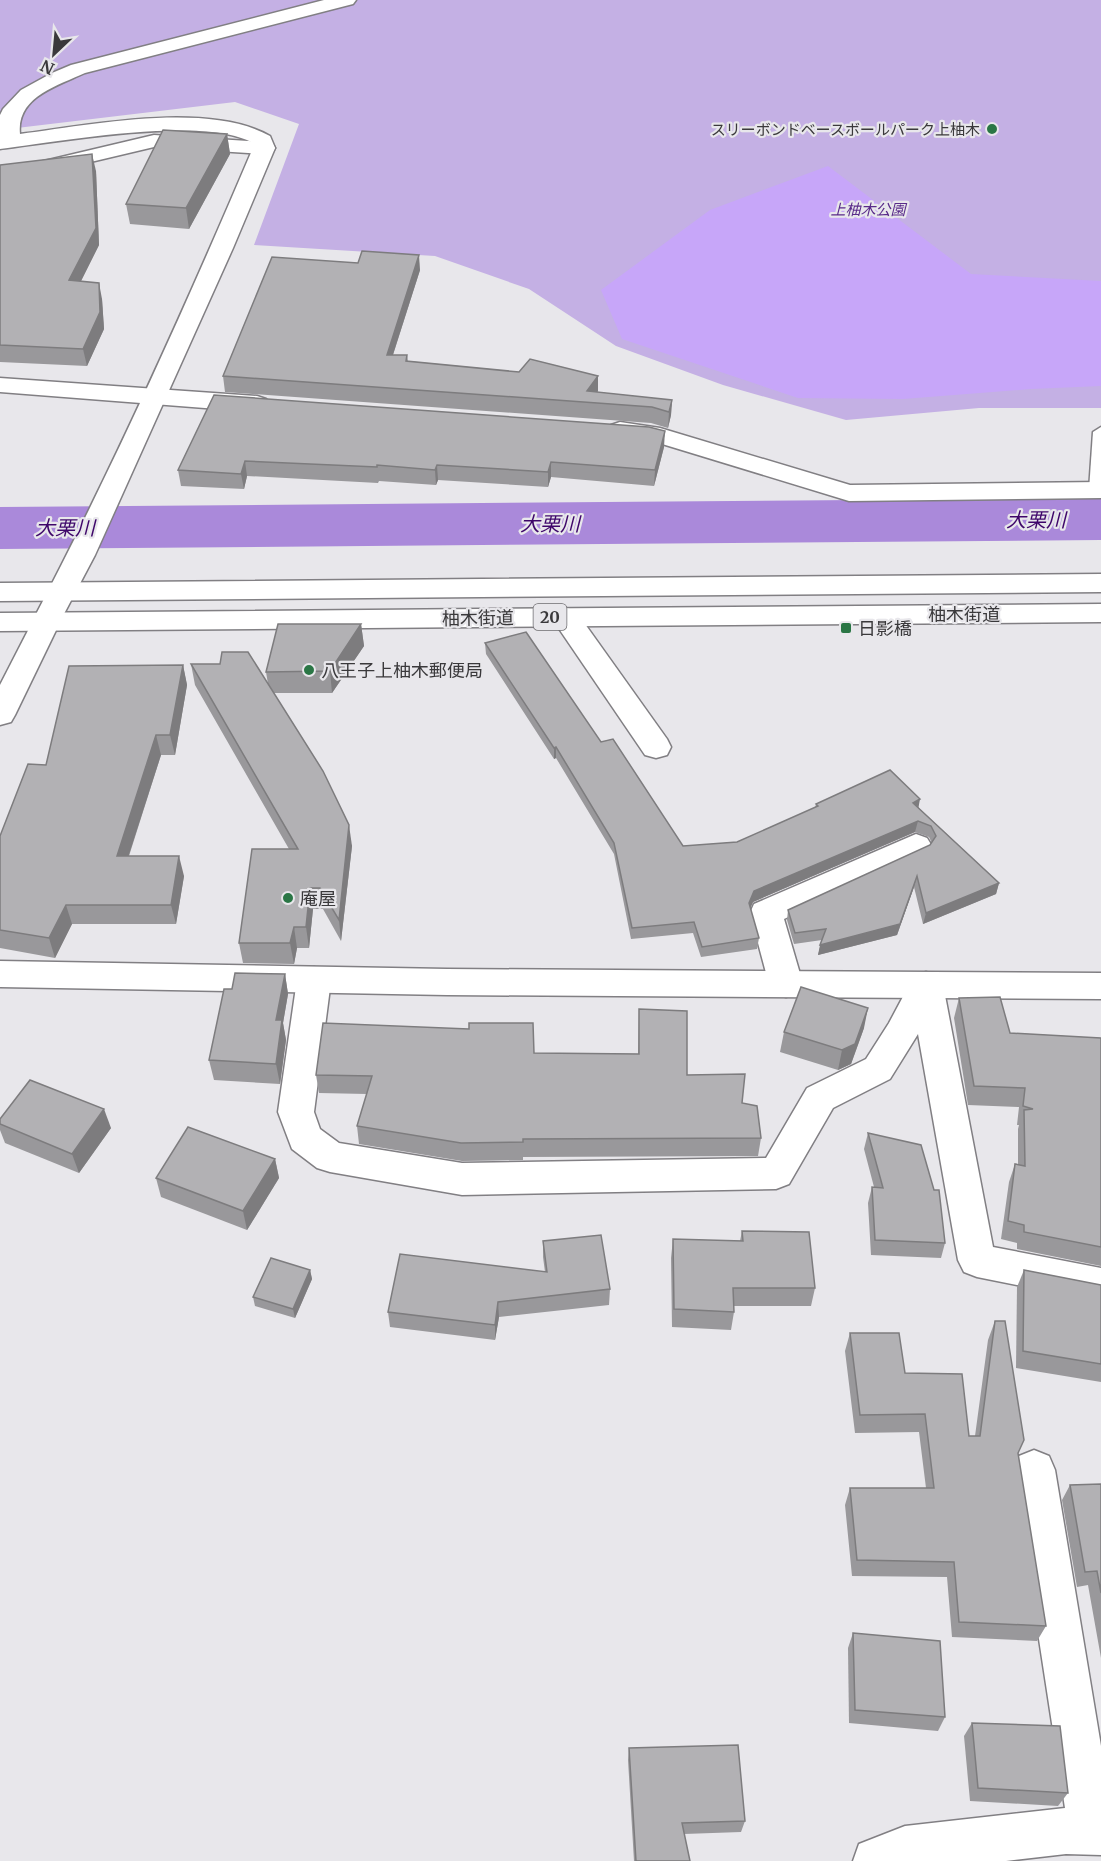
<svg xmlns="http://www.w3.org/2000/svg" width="1101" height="1861" font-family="Merriweather,'Noto Sans JP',serif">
  <rect width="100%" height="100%" fill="#e8e7eb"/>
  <polygon fill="#c4b0e4" points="0,0 1101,0 1101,408 979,408 846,420 723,385 616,346 529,289 435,256 254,245 299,124 235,102 0,130"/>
  <polygon fill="#c7a6f9" points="828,166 971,274 1101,281 1101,386 1031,389 903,399 798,398 622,339 601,290 710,210"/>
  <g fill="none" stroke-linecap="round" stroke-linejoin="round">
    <polygon fill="#aa89da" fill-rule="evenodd" points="1101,498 1101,540 0,549 0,507"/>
    <defs>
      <polygon id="service" points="1101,427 1101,494 1091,494 1089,490 1093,432"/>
      <g id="minor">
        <polygon points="154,135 264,142 272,143 275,148 272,153 264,154 154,147 40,174 0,179 0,167 40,162"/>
        <polygon points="0,378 257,396 266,399 270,404 266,409 257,412 0,392"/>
        <polygon points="620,422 660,428 850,485 1101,482 1101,498 849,501 649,440 611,435 607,430 611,425"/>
        <polygon points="565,608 575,610 667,739 671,747 667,755 656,758 645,755 551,617 555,610"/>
        <polygon points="46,613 56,615 60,622 15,715 11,722 0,725 0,685 36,615"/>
        <polygon points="916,834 927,838 932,846 927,854 784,919 803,984 798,993 786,997 774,993 769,984 750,913 754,904"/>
        <polygon points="314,967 326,971 331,980 314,1112 320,1129 339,1143 462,1163 766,1158 807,1088 866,1059 889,1023 914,976 926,972 938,976 943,985 993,1247 1101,1268 1101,1302 977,1277 964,1272 958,1260 918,1034 890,1079 833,1108 789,1184 776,1189 462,1195 330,1172 317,1168 292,1149 278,1112 297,980 302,971"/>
        <polygon points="1034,1450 1049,1456 1055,1470 1101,1746 1101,1855 1066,1854 1006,1861 853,1861 859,1844 905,1826 1065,1808 1013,1470 1019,1456"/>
      </g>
      <g id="tertiary">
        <path d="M324,0H356L353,4L85,73C57,86 16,97 20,134C90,125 208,101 270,136L275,148L233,248L95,555L56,629L46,631L36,629L32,622C113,468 185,308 253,148V143C203,115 59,142 0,149V115L3,109L21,90L52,73L71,65Z"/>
        <polygon points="0,961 447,969 1101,973 1101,999 447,995 0,987"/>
      </g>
      <g id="primary">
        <polygon points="1101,574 1101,592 0,601 0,583"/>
        <polygon points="1101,604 1101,622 0,631 0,613"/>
      </g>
    </defs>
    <use href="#service" stroke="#817f83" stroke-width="3"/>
    <use href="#minor" stroke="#817f83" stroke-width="3"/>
    <use href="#tertiary" stroke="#817f83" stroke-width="3"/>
    <use href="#primary" stroke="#817f83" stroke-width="3"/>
    <use href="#service" fill="#fff" fill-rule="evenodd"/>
    <use href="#minor" fill="#fff" fill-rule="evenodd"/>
    <use href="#tertiary" fill="#fff" fill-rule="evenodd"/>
    <use href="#primary" fill="#fff" fill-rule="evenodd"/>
  </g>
  <g fill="#99989b">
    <polygon points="227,134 230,154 189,229 130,224 126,204"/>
    <polygon points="0,165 96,171 99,245 81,281 102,299 104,329 87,366 0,362"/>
    <polygon points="358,263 420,270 393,355 407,355 408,361 519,372 598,376 598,391 597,392 672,400 671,415 668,428 651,423 225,392 223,376"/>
    <polygon points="214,395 664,447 654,486 551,477 548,487 438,480 436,485 379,481 378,483 247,476 244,489 181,486 178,470"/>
    <polygon points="361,624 364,646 332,693 274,693 352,846 341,941 323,909 313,909 309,948 297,948 294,964 243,963 239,943 289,849 195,685 191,664 268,684 266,672"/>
    <polygon points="485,643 601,742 683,846 737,842 815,808 816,804 918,807 999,883 996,894 923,924 914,887 897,935 818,955 822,940 794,944 787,920 788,910 930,845 932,843 929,837 915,832 753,902 750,908 759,938 757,949 701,957 693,933 631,939 614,854 556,758 554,759 486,654"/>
    <polygon points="183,665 187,685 175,755 161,755 129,856 184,876 176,924 72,924 55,958 0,948 0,836 46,765"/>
    <polygon points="285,974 288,994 283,1023 286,1040 280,1084 214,1080 209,1060 232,989"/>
    <polygon points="959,998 1010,1033 1101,1038 1101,1266 1017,1249 1017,1243 1001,1239 1009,1182 1015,1164 1018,1164 1018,1129 1019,1125 1017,1125 1019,1107 968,1105 954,1018"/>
    <polygon points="639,1009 687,1075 742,1103 761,1138 758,1156 523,1157 523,1160 462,1161 359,1144 357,1126 367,1094 319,1093 316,1075 534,1053 638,1054"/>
    <polygon points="864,1028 851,1064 838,1070 780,1052 784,1032"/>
    <polygon points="0,1119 111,1128 79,1173 5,1143 0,1130"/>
    <polygon points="868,1133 945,1243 941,1258 871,1255 868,1203 872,1187 874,1187 864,1149"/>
    <polygon points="275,1159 279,1178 247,1230 161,1197 156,1178"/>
    <polygon points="742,1231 815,1288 811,1306 734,1306 734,1312 731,1330 672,1327 671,1258 673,1239 740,1241"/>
    <polygon points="543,1241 610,1289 609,1305 499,1317 495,1340 390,1327 388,1312 545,1272 543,1257"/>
    <polygon points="310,1270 312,1279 295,1318 255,1306 253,1297"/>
    <polygon points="1024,1270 1101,1285 1101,1382 1016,1368 1017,1287"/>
    <polygon points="995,1321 1018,1453 1046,1626 1037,1641 952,1637 947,1577 852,1576 845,1505 850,1488 926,1488 919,1432 855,1433 845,1351 850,1333 905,1373 969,1436 975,1436 988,1340"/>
    <polygon points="1101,1484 1101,1658 1088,1585 1077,1587 1062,1500 1070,1485"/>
    <polygon points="853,1633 945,1717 938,1731 849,1723 848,1648"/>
    <polygon points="972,1723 1068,1793 1058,1806 970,1801 964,1736"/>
    <polygon points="629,1748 745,1821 741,1832 684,1834 690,1861 634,1861 628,1760"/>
  </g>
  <g fill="#7d7c7e">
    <polygon points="227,134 230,154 189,229 186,208"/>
    <polygon points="92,154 96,171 99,245 73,297 69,280"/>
    <polygon points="419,255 420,270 388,370 387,355"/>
    <polygon points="99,283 102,299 104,329 87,366 83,349"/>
    <polygon points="598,376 598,391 590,403 587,391"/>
    <polygon points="672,400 671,415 668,428 669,412"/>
    <polygon points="665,431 664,447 654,486 655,470"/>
    <polygon points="245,461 247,476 244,489 241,474"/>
    <polygon points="551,462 551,477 548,487 548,472"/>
    <polygon points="437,465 438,480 436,485 435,470"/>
    <polygon points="361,624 364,646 332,693 330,671"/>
    <polygon points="183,665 187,685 175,755 170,735"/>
    <polygon points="156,735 161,755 122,876 117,856"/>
    <polygon points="556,747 556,758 554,759 554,748"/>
    <polygon points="920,799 918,810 913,803"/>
    <polygon points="918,821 915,832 753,902 748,914 749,903 754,891"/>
    <polygon points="349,825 352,846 341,941 339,920"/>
    <polygon points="179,856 184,876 176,924 171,905"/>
    <polygon points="917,876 914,887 897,935 818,955 820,945"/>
    <polygon points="999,883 996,894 923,924 926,913"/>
    <polygon points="310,888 313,909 309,948 306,927"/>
    <polygon points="66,905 72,924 55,958 49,938"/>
    <polygon points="294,927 297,948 294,964 290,943"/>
    <polygon points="285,974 288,994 283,1023 286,1040 280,1084 276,1064 276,1020"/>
    <polygon points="868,1008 864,1028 851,1064 838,1070 842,1050"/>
    <polygon points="104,1109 111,1128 79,1173 72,1154"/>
    <polygon points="275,1159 279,1178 247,1230 243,1211"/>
    <polygon points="310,1270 312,1279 295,1318 293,1309"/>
    <polygon points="498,1302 499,1317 495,1340 495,1325"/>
  </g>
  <g fill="#b2b1b4" stroke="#7d7c7e" stroke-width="1.5">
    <polygon points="163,130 227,134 186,208 126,204"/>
    <polygon points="92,154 96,228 69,280 99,283 100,312 83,349 0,345 0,165"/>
    <polygon points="362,251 419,255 387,355 407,355 406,361 519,372 530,359 598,376 587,391 672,400 669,412 652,407 223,376 272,257 358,263"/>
    <polygon points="214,395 649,427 665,431 655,470 551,462 548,472 437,465 435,470 377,465 377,467 245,461 241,474 178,470"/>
    <polygon points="278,624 361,624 330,671 266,672"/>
    <polygon points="526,632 601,742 613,739 683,846 737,842 818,806 816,804 890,770 920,799 913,803 999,883 926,913 917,876 900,924 820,945 826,929 795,933 788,910 930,845 936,836 931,826 918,821 754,891 749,903 759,938 702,947 694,922 632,928 614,843 556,747 554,748 485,643"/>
    <polygon points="222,652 248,652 323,771 349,825 339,920 320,888 310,888 306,927 294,927 290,943 239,943 252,849 298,849 191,664 220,664"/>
    <polygon points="183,665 170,735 156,735 117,856 179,856 171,905 66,905 49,938 0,930 0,836 28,764 46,765 69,666"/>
    <polygon points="235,973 285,974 276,1020 282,1020 276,1064 209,1060 224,989 232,989"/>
    <polygon points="801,987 868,1008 855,1044 842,1050 784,1032"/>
    <polygon points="1000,997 1010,1033 1101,1038 1101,1247 1024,1232 1024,1225 1008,1221 1015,1164 1025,1166 1024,1110 1033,1109 1023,1106 1025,1088 974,1086 959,998"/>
    <polygon points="639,1009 687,1011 687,1075 745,1074 742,1103 757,1106 761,1138 523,1139 523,1142 461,1143 357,1126 372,1076 316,1075 323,1023 469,1029 469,1023 533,1023 534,1053 639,1054"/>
    <polygon points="30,1080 104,1109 72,1154 0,1124 0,1119"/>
    <polygon points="188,1127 275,1159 243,1211 156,1178"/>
    <polygon points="868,1133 921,1145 934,1190 939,1190 945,1243 875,1240 872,1187 883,1188"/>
    <polygon points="742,1231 809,1232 815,1288 733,1288 734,1312 674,1309 673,1239 743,1241"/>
    <polygon points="601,1235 610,1289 498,1302 495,1325 388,1312 400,1254 547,1272 543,1241"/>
    <polygon points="271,1258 310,1270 293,1309 253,1297"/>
    <polygon points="1024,1270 1101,1285 1101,1364 1023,1351"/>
    <polygon points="995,1321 1005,1321 1024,1440 1018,1453 1046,1626 959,1622 954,1562 857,1560 850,1488 934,1488 925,1414 860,1415 850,1333 899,1333 905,1373 962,1374 969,1436 980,1436"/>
    <polygon points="1101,1484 1101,1593 1097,1571 1085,1572 1070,1485"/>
    <polygon points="853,1633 940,1641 945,1717 855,1710"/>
    <polygon points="972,1723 1060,1726 1068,1793 978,1788"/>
    <polygon points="738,1745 745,1821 682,1823 690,1861 636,1861 629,1748"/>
  </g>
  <g fill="#2a7645" stroke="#e8e7eb" stroke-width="2">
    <circle cx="992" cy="129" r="6"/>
    <rect x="840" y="622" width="12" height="12" rx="3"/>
    <circle cx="309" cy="670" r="6"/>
    <circle cx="288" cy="898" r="6"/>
  </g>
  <g text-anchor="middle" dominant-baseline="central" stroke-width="4.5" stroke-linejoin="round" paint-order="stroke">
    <g font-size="15" fill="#3a393b" stroke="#e8e7eb" text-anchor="end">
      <text x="980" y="129">スリーボンドベースボールパーク上柚木</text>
    </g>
    <g font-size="15" font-style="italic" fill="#592b8a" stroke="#e8e7eb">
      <text x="868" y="209">上柚木公園</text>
    </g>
    <rect fill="#e8e7eb" stroke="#6e6d70" stroke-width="1.5" x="533.5" y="604" width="33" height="26" rx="4.5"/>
    <g font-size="16" font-weight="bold" fill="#3a393b">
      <text x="550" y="617">20</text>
    </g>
    <g font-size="18" fill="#3a393b" stroke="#e8e7eb">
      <text x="964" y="614">柚木街道</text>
      <text transform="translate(478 618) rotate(-1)">柚木街道</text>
    </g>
    <g font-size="18" fill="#3a393b" stroke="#e8e7eb" text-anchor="start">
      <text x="858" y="628">日影橋</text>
      <text x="321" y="670">八王子上柚木郵便局</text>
      <text x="300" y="898">庵屋</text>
    </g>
    <g font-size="20" font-style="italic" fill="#3e066a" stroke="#e8e7eb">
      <text x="1036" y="519">大栗川</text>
      <text x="550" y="523">大栗川</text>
      <text x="65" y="527">大栗川</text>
    </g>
  </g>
  <g transform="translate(54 54) rotate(206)" stroke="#e8e7eb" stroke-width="4.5" paint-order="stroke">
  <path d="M0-4.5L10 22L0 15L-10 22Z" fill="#3a393b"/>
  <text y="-9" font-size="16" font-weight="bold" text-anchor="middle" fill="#3a393b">N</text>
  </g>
</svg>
